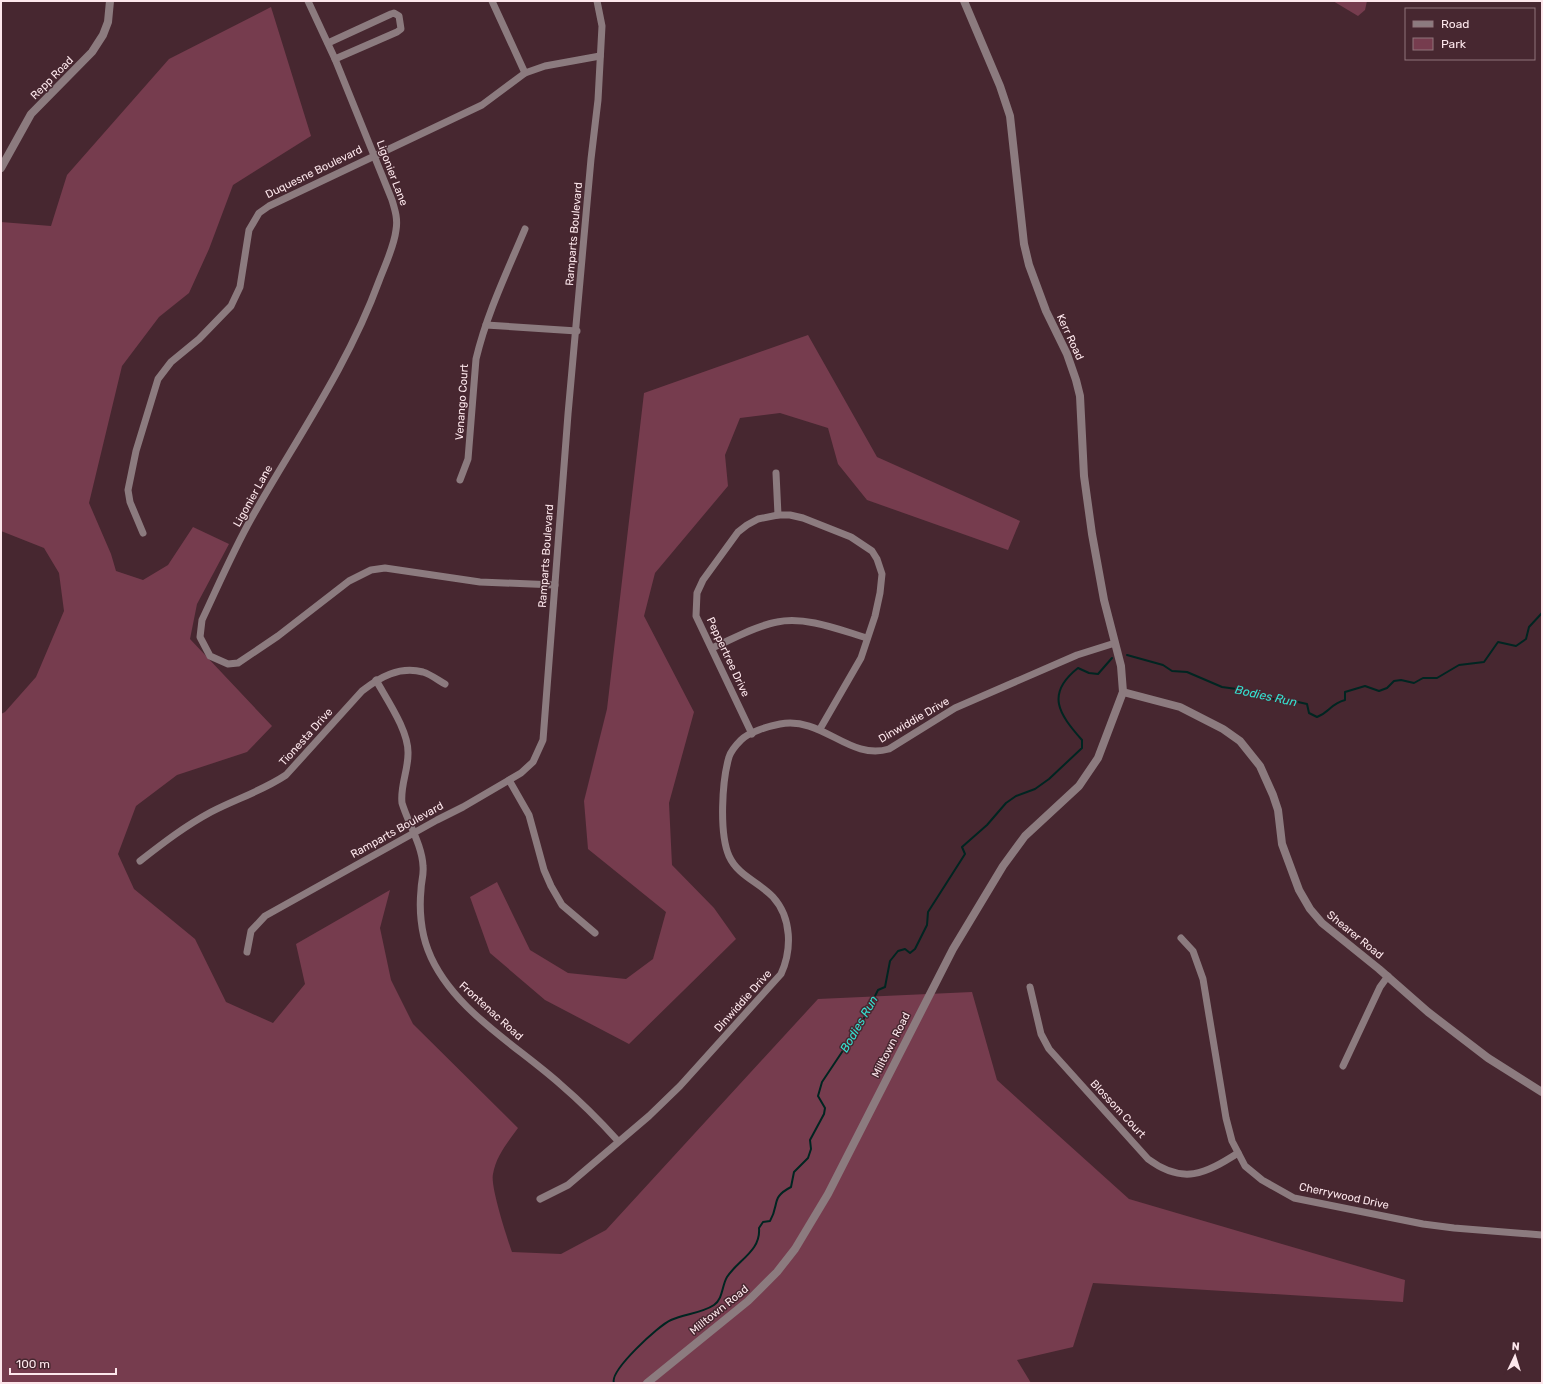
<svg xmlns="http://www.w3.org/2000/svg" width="1543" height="1384" font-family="Rubik,sans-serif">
  <rect width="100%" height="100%" fill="#472730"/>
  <g fill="#763c4e">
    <polygon points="1333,1 1367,1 1365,10 1358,16"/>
    <path d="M271,7L311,136L233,185L209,249L189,293L159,317L122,366L89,503L111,554L116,571L143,580L168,565L193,527L229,544L197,604L190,639L272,726L247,752L177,775L136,806L118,854L134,889L195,939L226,1002L273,1023L305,984L296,944L390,890L380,928L391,980L413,1024L518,1128C508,1142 496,1156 493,1174C490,1186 507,1238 512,1252L561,1254L606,1230L818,999L972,992L997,1080L1129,1199L1405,1280L1403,1302L1093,1283L1073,1347L1017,1360L1031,1383H1V714L5,712L36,677L64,611L59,573L44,548L1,531V222L51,226L67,175L169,59Z"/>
    <polygon points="808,335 877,457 1020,521 1008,550 867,500 838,464 828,428 780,413 740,418 725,455 728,486 655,573 644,616 694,712 669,803 672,865 714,908 736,939 629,1044 545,1000 490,953 470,897 497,882 530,950 568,973 626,979 653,959 666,912 588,849 584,801 607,709 644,393"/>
  </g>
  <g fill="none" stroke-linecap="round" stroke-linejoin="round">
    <g stroke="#002521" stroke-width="2">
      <path d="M1127,655L1163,665L1172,671L1187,672L1222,687L1244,690L1280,701L1289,700L1307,704L1309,713L1317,717C1330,712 1330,704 1345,700V692L1365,686L1379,691L1387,688L1394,681L1401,680L1414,683L1423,678H1437L1459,665L1484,662L1498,642L1516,646L1526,639L1529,627L1542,613"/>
      <path d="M614,1383C609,1371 659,1325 671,1320C685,1314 702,1313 714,1305C723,1299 722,1285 727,1277C738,1260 761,1251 759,1228L763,1222L770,1221C780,1204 770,1198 791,1187L794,1172L808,1158L811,1149L810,1140L824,1114L825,1108L818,1096L822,1082L862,1022L878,990L885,987L890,961L898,951L905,949L910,953L915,949L927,925L928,912L965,854L962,847L987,825L1006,803L1016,796L1035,789L1049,779L1082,748V740C1059,714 1045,694 1078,668L1089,673L1098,674L1112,658"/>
    </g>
    <g stroke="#8c7b7f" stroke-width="7">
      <path d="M308,1L335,59L392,200C395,210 398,219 396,230C394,247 385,265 379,281C348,366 295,441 251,519C233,551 218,586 202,620L200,637L210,656L228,664L238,663L278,636L349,581L371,570L385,568L480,582L555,585"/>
      <polyline points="492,1 525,73"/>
      <polyline points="328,43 391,14 394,13 399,16 401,29 397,32 335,59"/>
      <polyline points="486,325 577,331"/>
      <polyline points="776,473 778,515"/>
      <path d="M460,480L468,459L476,359C487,313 507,272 525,229"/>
      <polyline points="143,533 130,502 128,490 136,451 158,379 171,362 199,339 231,306 240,287 249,230 259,213 269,206 482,105 525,73 545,66 600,56"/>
      <path d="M712,648C733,639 755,626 777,622C806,616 840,630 867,638"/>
      <path d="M376,680C387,700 409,731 408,754C408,771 400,786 402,803C408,823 422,845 423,866C424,875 421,882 421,890C419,909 421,932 428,950C450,1008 515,1044 560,1084C581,1102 600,1121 618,1141"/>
      <polyline points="752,734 696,616 697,593 703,580 738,532 747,525 758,519 778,515 790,515 803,518 851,537 872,551 877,559 882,574 880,593 875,616 861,658 820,729"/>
      <polyline points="509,780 529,815 544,870 551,886 562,905 595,933"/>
      <path d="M140,861C163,843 185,826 211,812C236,799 262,791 286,775L362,691C380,677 399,666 423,672C430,674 438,680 445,684"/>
      <polyline points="1181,938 1193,951 1203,979 1226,1118 1232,1141 1245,1166 1262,1180 1294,1198 1423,1224 1454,1228 1542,1235"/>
      <polyline points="247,952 251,931 265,916 437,820 463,807 521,773 533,762 543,740 568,414 591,159 598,100 602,26 597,1"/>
      <path d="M1030,987L1041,1034L1049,1049L1148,1159C1183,1185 1205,1174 1238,1153"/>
      <polyline points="1343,1066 1380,987 1388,976"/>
      <path d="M540,1199L568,1185L649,1116L680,1086L781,974C792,950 792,918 773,897C759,882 738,876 729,856C719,833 722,781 729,757C731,751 736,745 741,740C749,732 769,726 780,724C823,716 849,761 889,749L955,708L1077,655L1115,643"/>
    </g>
    <g stroke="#8c7b7f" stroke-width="8">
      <polyline points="1,168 31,114 92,52 103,35 108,22 110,1"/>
      <polyline points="1123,692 1180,707 1223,729 1240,741 1260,766 1273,795 1278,810 1282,844 1299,890 1310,909 1322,923 1379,969 1428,1012 1488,1058 1542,1092"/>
      <polyline points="647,1383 748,1301 777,1272 795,1249 828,1194 953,949 1003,866 1025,836 1079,786 1098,758 1123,692 1121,666 1104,600 1092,534 1084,476 1080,396 1076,380 1067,354 1046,311 1029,265 1024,244 1010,116 1000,86 964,1"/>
    </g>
  </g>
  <g text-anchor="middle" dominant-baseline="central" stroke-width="3" stroke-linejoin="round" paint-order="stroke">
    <g font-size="11" fill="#fde7ec" stroke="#472730">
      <text transform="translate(52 78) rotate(-45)">Repp Road</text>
      <text transform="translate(314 172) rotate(-26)">Duquesne Boulevard</text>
      <text transform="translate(392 173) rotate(69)">Ligonier Lane</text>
      <text transform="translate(574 234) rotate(-85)">Ramparts Boulevard</text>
      <text transform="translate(1070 337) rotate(65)">Kerr Road</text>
      <text transform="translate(462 402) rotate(-86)">Venango Court</text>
      <text transform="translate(253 496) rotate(-61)">Ligonier Lane</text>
      <text transform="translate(546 556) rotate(-86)">Ramparts Boulevard</text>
      <text transform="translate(728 657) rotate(65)">Peppertree Drive</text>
      <text transform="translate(914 720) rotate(-30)">Dinwiddie Drive</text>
      <text transform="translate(306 737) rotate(-48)">Tionesta Drive</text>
      <text transform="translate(397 830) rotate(-29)">Ramparts Boulevard</text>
      <text transform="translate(1355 935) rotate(39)">Shearer Road</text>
      <text transform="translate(743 1001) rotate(-48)">Dinwiddie Drive</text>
      <text transform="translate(491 1011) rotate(42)">Frontenac Road</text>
      <text transform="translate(891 1045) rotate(-63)">Milltown Road</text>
      <text transform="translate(1118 1109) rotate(47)">Blossom Court</text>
      <text transform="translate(1344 1196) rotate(12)">Cherrywood Drive</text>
      <text transform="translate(719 1310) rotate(-39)">Milltown Road</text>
    </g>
    <g font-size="12" font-style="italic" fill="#35e1d1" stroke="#472730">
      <text transform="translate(1266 696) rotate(12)">Bodies Run</text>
      <text transform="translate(859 1024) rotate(-60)">Bodies Run</text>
    </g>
  </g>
  <rect width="1543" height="1384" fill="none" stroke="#fde7ec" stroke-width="4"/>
  <rect x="1405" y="8" width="130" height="52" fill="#472730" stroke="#90747b"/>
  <rect x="1413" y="21" width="20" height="6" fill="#8c7b7f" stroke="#90747b"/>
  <text x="1441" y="28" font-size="12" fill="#fde7ec">Road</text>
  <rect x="1413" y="38" width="20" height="12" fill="#763c4e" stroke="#90747b"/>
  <text x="1441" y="48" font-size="12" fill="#fde7ec">Park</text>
  <g transform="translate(1515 1356) rotate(4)" stroke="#472730" stroke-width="3" paint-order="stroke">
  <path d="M0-3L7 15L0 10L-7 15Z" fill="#fde7ec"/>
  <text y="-6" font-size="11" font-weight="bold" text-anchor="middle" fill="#fde7ec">N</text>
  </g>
  <path d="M10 1368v6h106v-6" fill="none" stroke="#fde7ec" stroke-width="2"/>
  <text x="16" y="1368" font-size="12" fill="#fde7ec" stroke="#472730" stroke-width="3" paint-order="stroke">100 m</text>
</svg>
